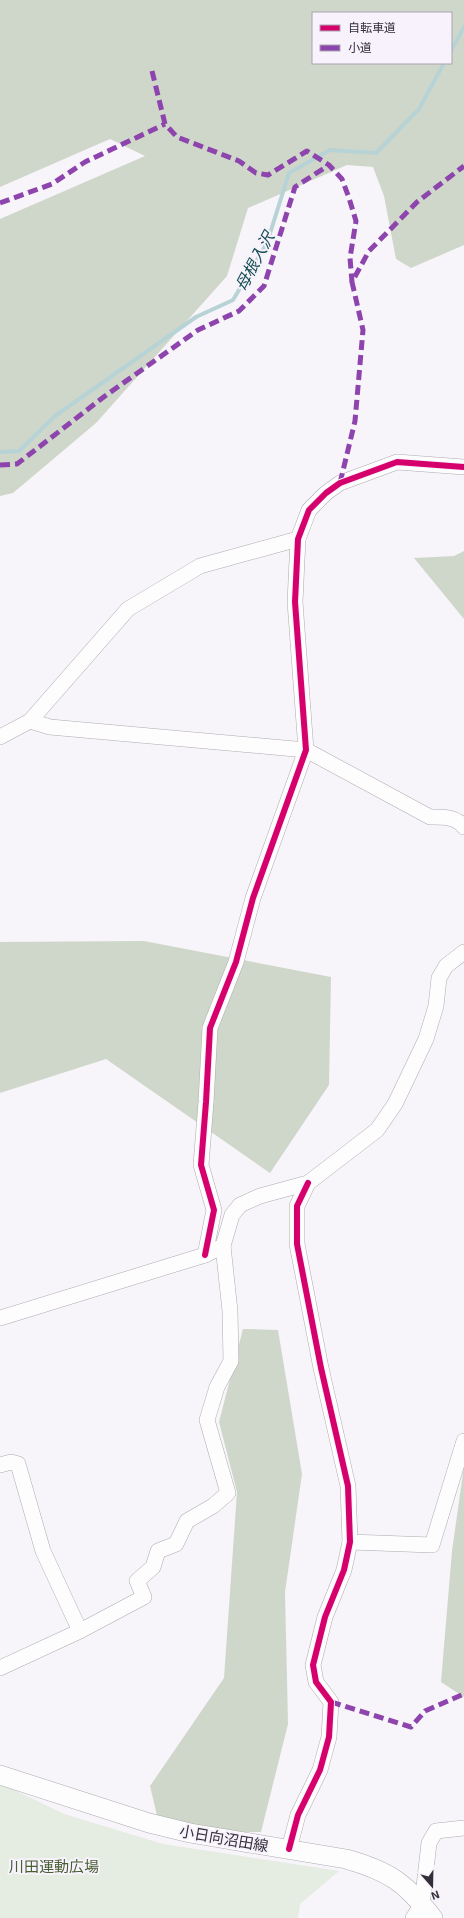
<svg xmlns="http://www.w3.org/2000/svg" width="464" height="1918" font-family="'Exo 2','Noto Sans JP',sans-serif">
  <rect width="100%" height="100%" fill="#f7f4fa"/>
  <polygon fill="#e5ece1" points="0,1783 64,1814 163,1844 339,1871 300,1904 298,1918 0,1918"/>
  <g fill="#cfd7ca" fill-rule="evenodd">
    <path d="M0,0H464V245L411,268L396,259L384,196L373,167L347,165L248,208L227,276L96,423L13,493L0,496V219L145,156L110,139L0,187ZM313,13H451V63H313Z"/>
    <polygon points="464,551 464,619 414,558 454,556"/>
    <polygon points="144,941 331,977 329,1085 270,1173 106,1059 0,1093 0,942"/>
    <polygon points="243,1329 278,1330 302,1474 285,1592 288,1724 261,1832 161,1832 150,1786 224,1678 237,1492 219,1422"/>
    <polygon points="464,1466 464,1697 441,1682 452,1551"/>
  </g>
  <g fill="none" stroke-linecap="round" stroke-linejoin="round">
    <g stroke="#b7d3d6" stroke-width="4">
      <polyline points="451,51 464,27"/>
      <polyline points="0,452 19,451 55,416 196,317 233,300 267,243 289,173 330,150 376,153 419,109 444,63"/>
    </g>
    <defs>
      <g id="minor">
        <path d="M30,721L50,727L306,750L430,817C441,817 456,816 464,827"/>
        <polyline points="0,737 30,721 128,609 200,566 298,539"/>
        <polyline points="205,1255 214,1210 201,1165 206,1102 210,1028 236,962 253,898 306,750 295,602 298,539 309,510 326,493 340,483 397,462 464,467"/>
        <polyline points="0,1318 205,1255 223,1246 232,1215 240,1205 260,1196 308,1183 377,1130 395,1104 426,1039 436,1006 439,978 446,966 464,952"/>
        <polyline points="0,1465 11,1462 18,1464 43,1551 80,1631"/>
        <polyline points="350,1542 432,1545 464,1441"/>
        <polyline points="0,1668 80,1631 144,1597 137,1581 153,1567 158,1551 176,1544 187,1521 213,1506 228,1493 207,1420 217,1387 231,1361 230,1311 223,1246"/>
        <polyline points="289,1849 298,1815 320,1770 329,1737 331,1702 316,1682 313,1665 325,1617 344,1570 350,1542 348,1486 321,1368 297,1244 297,1206 308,1183"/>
        <polyline points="413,1918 422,1904 429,1843 436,1831 464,1828"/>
      </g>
      <path id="major" d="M0,1775L149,1823L190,1833L346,1859C389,1871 406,1883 433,1918"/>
    </defs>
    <use href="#minor" stroke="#aeabb1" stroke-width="16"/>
    <use href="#major" stroke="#aeabb1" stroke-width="20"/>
    <use href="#minor" stroke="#fefdfe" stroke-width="15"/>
    <use href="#major" stroke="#fefdfe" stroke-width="19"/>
    <g stroke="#8e44ad" stroke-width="5" stroke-dasharray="10 5" stroke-linecap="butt">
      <polyline points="152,71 165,124 177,137 239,161 256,173 268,175 307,151 329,165 342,179 349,198 356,221 350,258 352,282"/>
      <polyline points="0,203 52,184 85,162 165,124"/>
      <polyline points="0,465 17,464 105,396 198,330 239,311 264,286 295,187 329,165"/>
      <polyline points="340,483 355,421 363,330 352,282 369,251 417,202 464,166"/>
      <polyline points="331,1702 411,1727 425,1711 464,1694"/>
    </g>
    <defs>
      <g id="cycleway">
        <polyline points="205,1255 214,1210 201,1165 206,1102 210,1028 236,962 253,898 306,750 295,602 298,539 309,510 326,493 340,483 397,462 464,467"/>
        <polyline points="289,1849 298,1815 320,1770 329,1737 331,1702 316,1682 313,1665 325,1617 344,1570 350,1542 348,1486 321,1368 297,1244 297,1206 308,1183"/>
      </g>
    </defs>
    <use href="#cycleway" stroke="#f7f2fc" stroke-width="8"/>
    <use href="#cycleway" stroke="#d6006c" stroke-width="6"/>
  </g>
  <g text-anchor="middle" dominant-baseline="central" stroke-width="4" stroke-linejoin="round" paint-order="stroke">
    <g font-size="15" fill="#332e38" stroke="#f7f2fc">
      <text transform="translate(224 1838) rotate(10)">小日向沼田線</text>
    </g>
    <g font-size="15" fill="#485f33" stroke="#f7f2fc">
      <text x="54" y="1866">川田運動広場</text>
    </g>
    <g font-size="16" font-style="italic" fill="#144f52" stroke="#f7f2fc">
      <text transform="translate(254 261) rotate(-62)">母根入沢</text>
    </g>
  </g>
  <rect x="312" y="12" width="140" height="52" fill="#f7f2fc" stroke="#a9a4ae"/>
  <rect x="320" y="25" width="20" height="6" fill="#d6006c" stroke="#a9a4ae"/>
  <text x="348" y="32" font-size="12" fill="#332e38">自転車道</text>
  <rect x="320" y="45" width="20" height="6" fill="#8e44ad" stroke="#a9a4ae"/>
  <text x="348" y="52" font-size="12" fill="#332e38">小道</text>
  <g transform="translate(432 1886) rotate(160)" stroke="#f7f2fc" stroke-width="3" paint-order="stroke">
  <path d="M0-3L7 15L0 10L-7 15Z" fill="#332e38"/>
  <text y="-6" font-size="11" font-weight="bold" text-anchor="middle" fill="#332e38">N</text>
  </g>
</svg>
